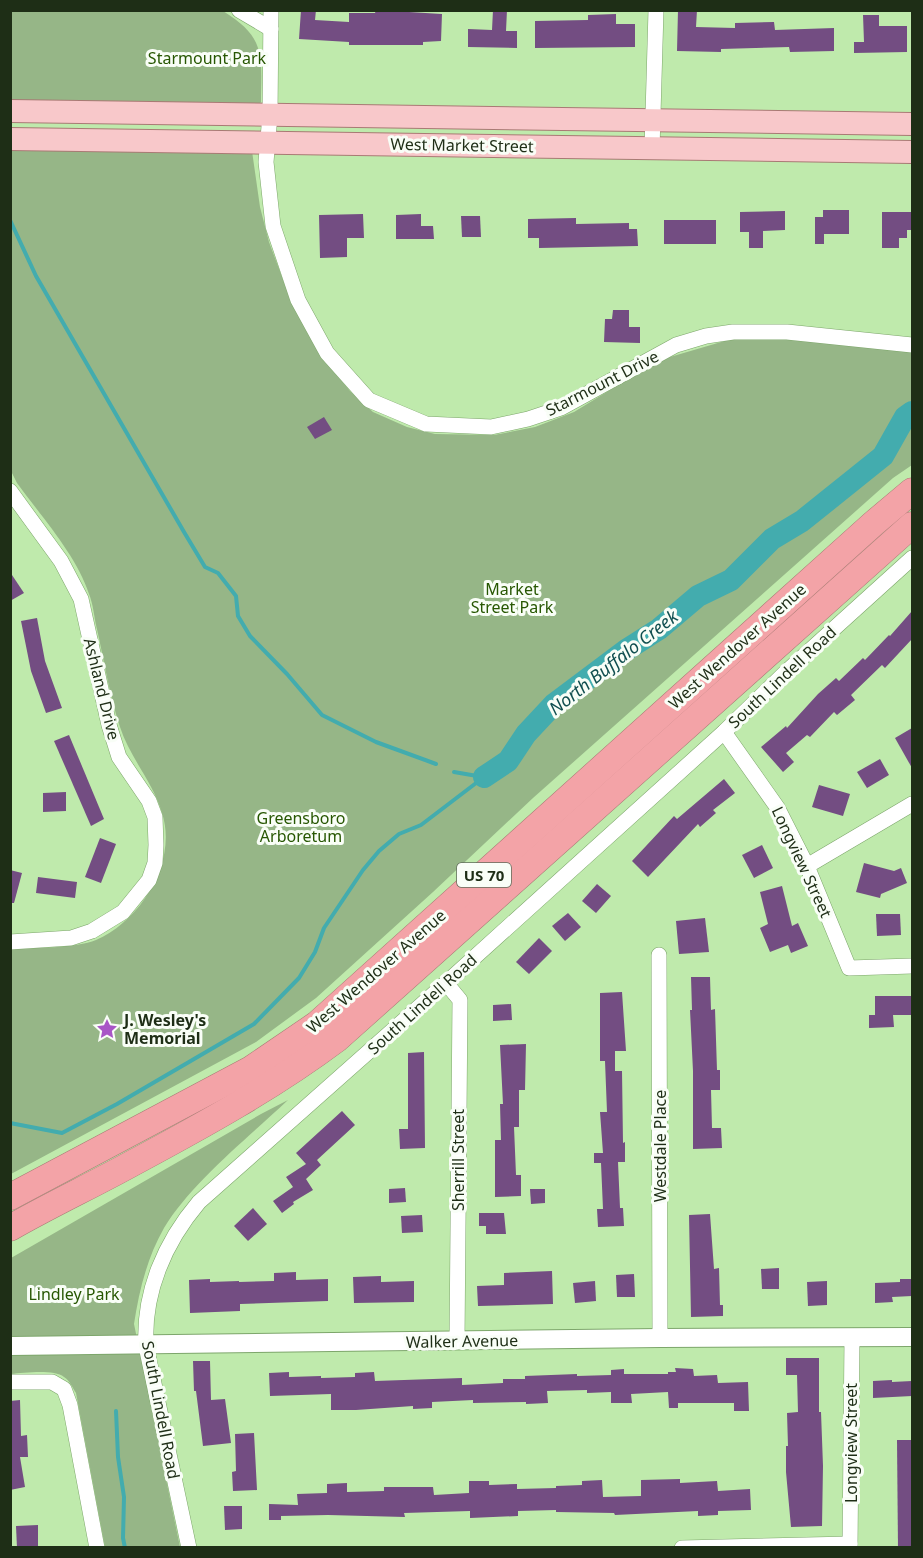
<svg xmlns="http://www.w3.org/2000/svg" width="923" height="1558" font-family="'Noto Sans',sans-serif">
  <rect width="100%" height="100%" fill="#bfeaac"/>
  <g fill="#96b687">
    <path d="M11,11H223C267,38 261,56 261,102L257,107L11,102Z"/>
    <path d="M11,146L252,151L260,207L269,242L291,301L321,355L350,391L373,412L407,427L435,434L494,435L535,427L574,412L628,379L670,357L728,340H792L912,352V465L893,478L533,798L433,892L316,998L256,1042L11,1174L10,949C33,948 76,948 96,940C141,921 178,861 162,813C153,782 130,758 120,727C109,694 104,659 96,625C94,615 93,604 89,594C77,556 41,516 17,483L11,471Z"/>
    <path d="M288,1100C249,1137 191,1183 164,1228C147,1258 139,1291 134,1324L180,1547H105L76,1393C72,1387 70,1381 64,1377C54,1369 24,1373 11,1374V1258L261,1114Z"/>
  </g>
  <g fill="none" stroke-linecap="round" stroke-linejoin="round">
    <g stroke="#43acae" stroke-width="4">
      <polyline points="10,220 36,276 184,532 205,567 218,573 236,596 238,616 250,636 287,674 322,715 376,742 436,764"/>
      <polyline points="454,772 483,777"/>
      <polyline points="10,1123 62,1133 117,1104 254,1024 299,978 315,952 324,928 363,870 379,851 399,834 421,825 484,777"/>
      <polyline points="116,1411 118,1457 124,1497 123,1538 125,1548"/>
    </g>
    <polyline stroke="#43acae" stroke-width="22" points="484,777 508,761 526,734 554,704 626,650 659,629 698,596 731,580 772,539 802,521 883,456 905,417 912,412"/>
  </g>
  <g fill="#734d82">
    <polygon points="301,10 316,10 315,20 349,22 349,13 375,13 376,10 442,14 441,41 423,42 423,45 349,45 349,42 299,39"/>
    <polygon points="493,10 507,10 506,31 517,31 517,48 468,47 468,29 492,30"/>
    <polygon points="678,10 697,10 696,27 735,28 735,23 774,22 775,30 834,28 834,51 790,52 789,47 721,49 721,52 677,51"/>
    <polygon points="616,14 616,24 635,24 635,47 535,48 535,21 588,20 588,15"/>
    <polygon points="863,15 879,15 879,26 907,26 907,52 854,53 854,42 864,42"/>
    <polygon points="823,210 849,210 849,234 824,234 824,244 815,244 815,217 823,217"/>
    <polygon points="785,211 785,230 763,231 763,248 749,248 749,232 740,232 740,212"/>
    <polygon points="882,212 912,212 912,230 907,230 907,238 899,238 899,248 882,248"/>
    <polygon points="363,214 364,238 347,238 347,257 320,258 319,215"/>
    <polygon points="421,214 421,226 433,226 434,239 396,239 396,215"/>
    <polygon points="461,216 480,216 481,237 462,237"/>
    <polygon points="576,218 576,224 629,223 629,229 637,229 638,246 539,248 539,238 528,238 528,219"/>
    <rect x="664" y="220" width="52" height="24"/>
    <polygon points="613,310 629,310 629,327 640,327 640,343 604,342 605,319 612,319"/>
    <polygon points="324,417 332,430 315,439 307,427"/>
    <polygon points="10,572 24,593 10,601"/>
    <polygon points="912,611 912,639 885,668 882,665 851,695 855,700 837,715 834,712 810,737 807,735 786,753 794,762 783,772 761,747 786,726 787,728 818,694 836,678 839,681 863,658 865,660 889,635 890,636"/>
    <polygon points="37,618 45,661 62,708 46,713 31,671 21,621"/>
    <polygon points="912,728 912,768 895,738"/>
    <polygon points="69,735 104,819 91,826 54,741"/>
    <polygon points="880,759 889,775 867,788 857,772"/>
    <polygon points="724,779 735,793 713,810 716,813 700,827 698,824 648,877 632,861 674,816 677,819"/>
    <polygon points="819,785 850,794 843,816 812,807"/>
    <polygon points="66,792 66,811 43,812 43,793"/>
    <polygon points="100,838 116,844 101,883 85,877"/>
    <polygon points="762,845 773,868 754,878 742,855"/>
    <polygon points="864,863 894,871 901,868 907,883 881,894 880,898 856,892"/>
    <polygon points="10,870 22,873 14,903 10,903"/>
    <polygon points="38,877 77,882 75,898 36,893"/>
    <polygon points="597,884 611,896 596,913 582,901"/>
    <polygon points="782,886 792,926 798,923 808,946 791,953 788,945 770,952 760,928 768,924 760,892"/>
    <polygon points="568,913 581,927 565,941 552,926"/>
    <polygon points="876,914 900,914 901,935 877,936"/>
    <polygon points="705,918 709,952 679,954 676,921"/>
    <polygon points="539,938 552,951 529,974 516,962"/>
    <polygon points="691,977 710,977 711,1010 715,1009 717,1070 720,1070 720,1090 711,1090 712,1128 721,1128 722,1148 693,1149 693,1071 690,1010 692,1010"/>
    <polygon points="622,992 626,1051 615,1051 615,1071 622,1071 623,1143 625,1142 625,1162 618,1162 620,1208 623,1208 624,1226 598,1227 597,1209 603,1209 601,1163 594,1163 594,1153 603,1153 600,1112 607,1112 605,1061 600,1061 600,993"/>
    <polygon points="875,996 912,996 912,1015 893,1015 894,1027 869,1028 869,1015 875,1015"/>
    <polygon points="511,1004 512,1020 493,1021 493,1005"/>
    <polygon points="526,1044 525,1090 519,1090 519,1127 514,1127 516,1175 521,1175 521,1196 495,1197 495,1140 501,1140 500,1104 503,1104 500,1045"/>
    <polygon points="424,1052 425,1148 400,1149 399,1129 408,1129 408,1053"/>
    <polygon points="342,1111 355,1125 317,1160 321,1165 306,1179 313,1190 293,1202 294,1204 282,1213 273,1201 293,1187 286,1177 306,1164 296,1153"/>
    <polygon points="405,1188 406,1202 389,1203 389,1189"/>
    <polygon points="530,1189 545,1189 545,1203 531,1204"/>
    <polygon points="253,1208 267,1224 248,1241 234,1226"/>
    <polygon points="479,1213 504,1213 506,1234 486,1234 486,1226 479,1226"/>
    <polygon points="710,1214 714,1269 719,1268 720,1305 723,1305 723,1316 691,1317 689,1215"/>
    <polygon points="422,1215 423,1232 402,1233 401,1216"/>
    <polygon points="779,1268 779,1289 762,1289 761,1269"/>
    <polygon points="552,1271 553,1304 478,1306 477,1286 504,1285 504,1273"/>
    <polygon points="296,1272 296,1280 328,1279 328,1301 240,1304 240,1311 190,1313 189,1280 210,1279 210,1282 239,1281 239,1282 274,1281 274,1273"/>
    <polygon points="634,1274 635,1297 617,1297 616,1275"/>
    <polygon points="381,1276 381,1282 414,1281 414,1302 354,1303 353,1277"/>
    <polygon points="900,1279 912,1279 912,1296 892,1297 893,1302 875,1303 875,1283 900,1282"/>
    <polygon points="595,1281 596,1301 575,1303 573,1283"/>
    <polygon points="827,1281 827,1305 808,1306 807,1282"/>
    <polygon points="786,1358 819,1358 819,1412 821,1412 823,1466 822,1526 791,1527 786,1472 786,1446 788,1446 787,1413 798,1412 797,1375 786,1375"/>
    <polygon points="193,1361 210,1361 211,1400 225,1399 231,1443 203,1446 196,1391 194,1391"/>
    <polygon points="675,1368 693,1369 694,1376 717,1375 718,1383 748,1382 749,1411 734,1411 734,1403 678,1403 678,1408 669,1408 668,1392 631,1394 632,1403 611,1403 611,1392 587,1393 587,1390 547,1391 548,1403 526,1404 526,1402 473,1403 473,1400 432,1402 432,1408 413,1409 413,1406 356,1410 331,1410 331,1394 270,1396 269,1373 289,1372 289,1377 321,1376 321,1378 355,1377 355,1373 374,1372 375,1381 462,1378 462,1385 503,1383 503,1379 525,1379 525,1376 577,1374 577,1376 611,1375 611,1370 624,1369 624,1374 668,1374 668,1372 676,1372"/>
    <polygon points="892,1380 892,1382 912,1381 912,1396 873,1398 873,1381"/>
    <polygon points="20,1400 21,1436 27,1435 28,1457 20,1457 25,1487 10,1490 10,1401"/>
    <polygon points="254,1433 257,1490 233,1491 232,1472 236,1471 235,1434"/>
    <polygon points="897,1440 912,1440 912,1548 898,1548"/>
    <polygon points="680,1479 680,1483 717,1481 718,1491 750,1489 751,1510 718,1511 718,1515 698,1516 698,1511 615,1515 614,1513 556,1512 556,1510 518,1511 518,1516 470,1518 470,1511 404,1513 405,1517 328,1515 281,1516 281,1520 269,1520 269,1504 298,1505 297,1494 327,1493 327,1484 347,1483 347,1492 384,1491 384,1487 433,1487 434,1495 469,1493 469,1481 489,1481 489,1485 517,1484 517,1489 556,1488 556,1486 582,1485 582,1481 602,1480 603,1497 641,1496 641,1480"/>
    <polygon points="224,1506 242,1506 242,1529 225,1530"/>
    <polygon points="38,1525 38,1548 17,1548 16,1526"/>
  </g>
  <g fill="none" stroke-linecap="round" stroke-linejoin="round">
    <defs>
      <g id="minor">
        <polyline points="239,10 271,29"/>
        <polyline points="271,10 270,115 266,162 273,226 298,300 327,353 369,400 426,424 491,427 528,419 561,408 676,345 706,336 733,332 787,332 912,345"/>
        <polyline points="652,149 656,10"/>
        <polyline points="10,491 61,561 81,599 109,725 119,757 149,801 155,817 156,845 155,863 149,880 123,912 92,931 71,938 10,942"/>
        <polyline points="724,732 777,807 807,866 849,968 912,966"/>
        <polyline points="807,866 912,804"/>
        <polyline points="659,955 660,1338"/>
        <polyline points="446,983 460,1000 457,1342"/>
        <polyline points="10,1382 52,1382 64,1389 70,1405 97,1548"/>
        <path d="M189,1548L146,1346C143,1292 165,1242 199,1202L446,983L724,732L786,672L912,558"/>
        <polyline points="682,1548 850,1544"/>
        <polyline points="850,1548 852,1338"/>
      </g>
      <polyline id="tertiary" points="10,1346 660,1338 912,1337"/>
      <g id="primary">
        <polyline points="10,111 912,124"/>
        <polyline points="10,139 912,152"/>
      </g>
      <g id="motorway">
        <polyline points="10,1197 251,1069 317,1024 874,523 912,491"/>
        <path d="M10,1228C50,1205 91,1186 131,1164C202,1126 273,1087 337,1039L912,525"/>
      </g>
    </defs>
    <use href="#minor" stroke="#7da66b" stroke-width="16"/>
    <use href="#tertiary" stroke="#7da66b" stroke-width="20"/>
    <use href="#primary" stroke="#a87a74" stroke-width="24"/>
    <use href="#motorway" stroke="#a87a74" stroke-width="27"/>
    <use href="#minor" stroke="#fff" stroke-width="15"/>
    <use href="#tertiary" stroke="#fff" stroke-width="18"/>
    <use href="#primary" stroke="#f8c8ca" stroke-width="22"/>
    <use href="#motorway" stroke="#f3a3a7" stroke-width="26"/>
  </g>
  <defs>
    <symbol id="sight-bare" viewBox="-9 -9 18 18"><path d="M0-6L1.8-2.2L6-1.7L2.9 1.2L3.7 5.4L0 3.3L-3.7 5.4L-2.9 1.2L-6-1.7L-1.8-2.2Z" fill="#a856c6" stroke="#f9fef7" stroke-width="2.5" paint-order="stroke"/></symbol>
  </defs>
  <g fill-rule="evenodd">
    <use href="#sight-bare" x="92" y="1014" width="30" height="30"/>
  </g>
  <g text-anchor="middle" dominant-baseline="central" stroke-width="6" stroke-linejoin="round" paint-order="stroke">
    <rect fill="#f9fef7" stroke="#606c5a" stroke-width="1.5" x="457" y="863" width="54" height="24" rx="4.5"/>
    <g font-size="15" font-weight="bold" fill="#1e2e16">
      <text x="484" y="875">US 70</text>
    </g>
    <g font-size="16" fill="#275702" stroke="#f9fef7">
      <text x="207" y="58">Starmount Park</text>
      <text x="512" y="589">Market<tspan x="512" dy="18">Street Park</tspan></text>
      <text x="301" y="818">Greensboro<tspan x="301" dy="18">Arboretum</tspan></text>
      <text x="74" y="1294">Lindley Park</text>
    </g>
    <g font-size="16" fill="#1e2e16" stroke="#f9fef7">
      <text transform="translate(462 145) rotate(1)">West Market Street</text>
      <text transform="translate(602 383) rotate(-27)">Starmount Drive</text>
      <text transform="translate(737 646) rotate(-42)">West Wendover Avenue</text>
      <text transform="translate(782 677) rotate(-43)">South Lindell Road</text>
      <text transform="translate(102 689) rotate(76)">Ashland Drive</text>
      <text transform="translate(802 862) rotate(65)">Longview Street</text>
      <text transform="translate(376 971) rotate(-41)">West Wendover Avenue</text>
      <text transform="translate(422 1004) rotate(-42)">South Lindell Road</text>
      <text transform="translate(660 1146) rotate(-90)">Westdale Place</text>
      <text transform="translate(458 1160) rotate(-90)">Sherrill Street</text>
      <text transform="translate(462 1341) rotate(-1)">Walker Avenue</text>
      <text transform="translate(161 1410) rotate(79)">South Lindell Road</text>
      <text transform="translate(851 1443) rotate(-90)">Longview Street</text>
    </g>
    <g font-size="16" font-weight="bold" fill="#1e2e16" stroke="#f9fef7" text-anchor="start">
      <text x="124" y="1020">J. Wesley's<tspan x="124" dy="18">Memorial</tspan></text>
    </g>
    <g font-size="18" font-style="italic" fill="#114f50" stroke="#f9fef7">
      <text transform="translate(613 662) rotate(-38)">North Buffalo Creek</text>
    </g>
  </g>
  <rect width="923" height="1558" fill="none" stroke="#1e2e16" stroke-width="24"/>
</svg>
